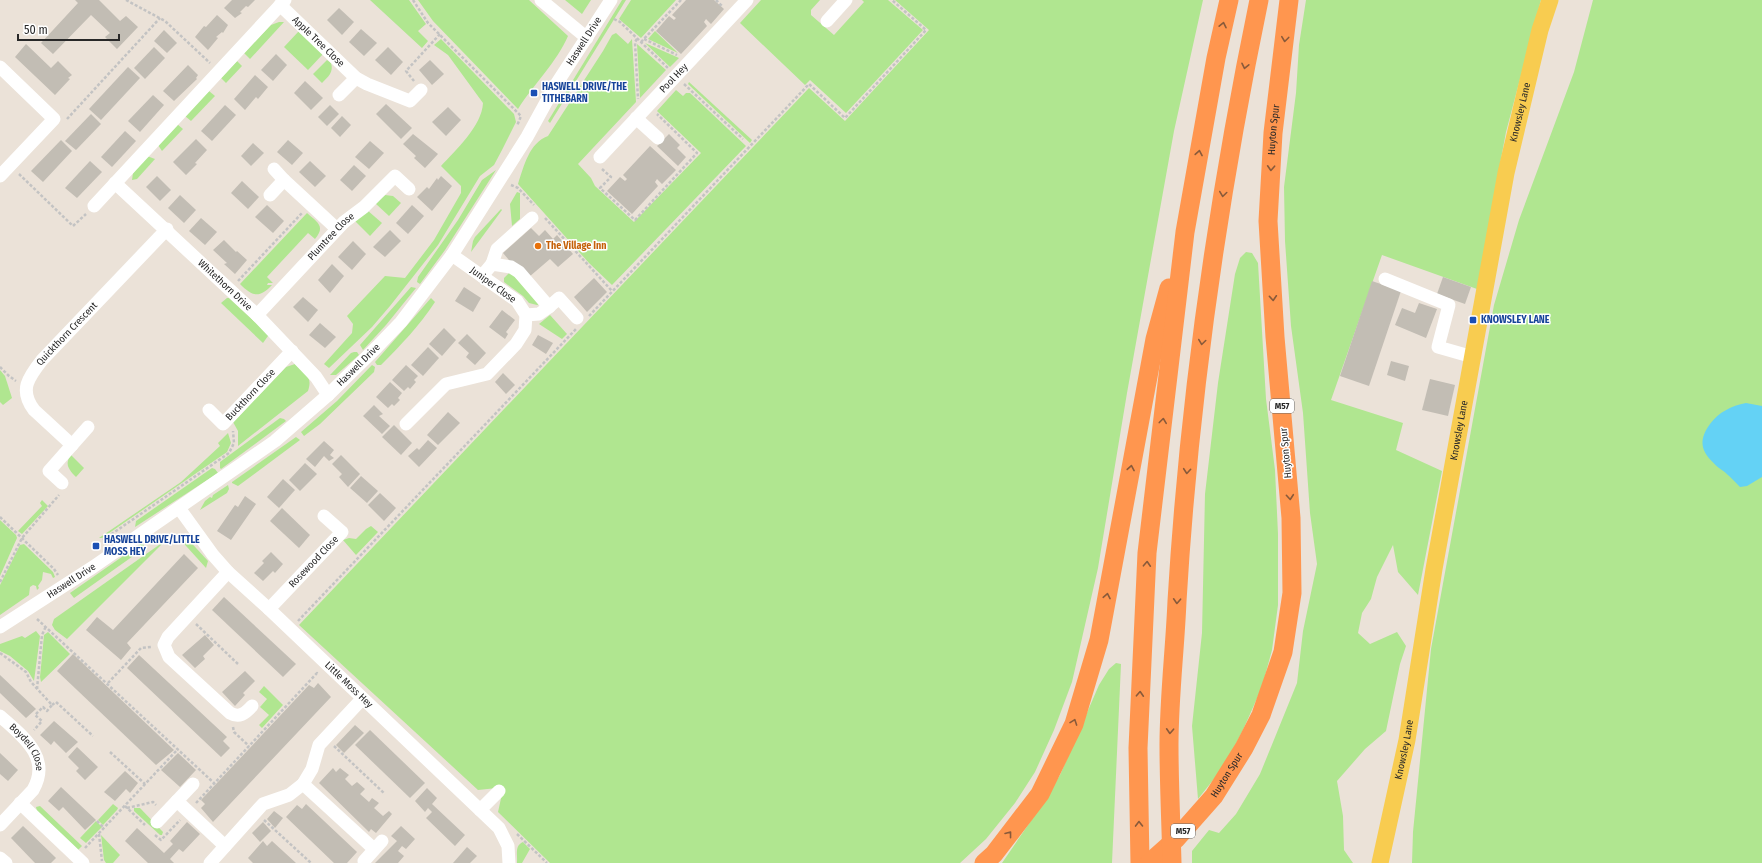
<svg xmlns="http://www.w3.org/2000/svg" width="1762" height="863" font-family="'Fira Sans Condensed',sans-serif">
  <rect width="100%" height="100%" fill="#ebe2d8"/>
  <g fill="#b0e690">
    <polygon points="370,0 409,0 426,24 418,31 428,41 422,48"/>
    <path d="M418,0H529L568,36C557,62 533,85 518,109L433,21Z"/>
    <polygon points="565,0 591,0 582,14"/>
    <polygon points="622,0 626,0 550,123 548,121"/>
    <polygon points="631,0 676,0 641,38 619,19"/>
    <polygon points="761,0 820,0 811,10 811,15 834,35 864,2 862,0 888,0 923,30 846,113 810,80 805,85 740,23"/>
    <polygon points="895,0 1203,0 1174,131 1127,393 1098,568 1072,682 1054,730 1035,772 1015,803 986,839 960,863 550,863 498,812 502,794 497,788 478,790 299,625 809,88 845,121 929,30"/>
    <polygon points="1306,0 1541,0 1506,132 1477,289 1382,255 1331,400 1403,423 1396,450 1442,471 1418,595 1398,572 1393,545 1377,577 1371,599 1362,613 1358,633 1370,644 1397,632 1406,646 1400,664 1386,731 1365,749 1337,781 1343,816 1344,850 1353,863 1192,863 1192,851 1209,830 1219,833 1236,814 1260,774 1297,683 1303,631 1317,564 1310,513 1303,413 1291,326 1285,241 1284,187 1296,93 1299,45"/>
    <polygon points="1593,0 1762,0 1762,863 1412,863 1413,832 1431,649 1494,305 1519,220 1574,72"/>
    <polygon points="279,22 284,22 250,59 244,53 271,25"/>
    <polygon points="299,31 323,54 308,70 284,47"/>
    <polygon points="655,31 678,53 648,39"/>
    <path d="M616,33L628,44L632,39L636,102L578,164L591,178L595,186L634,222L701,153L657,111L676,90L683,96L686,93H690L746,146L612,285L589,263L518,184C524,166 529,143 548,136L603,51L612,35Z"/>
    <path d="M441,39L514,114L516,122L502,150L494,165L480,176L438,245L390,306L372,327L329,368L324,364L352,333L353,324L347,316L385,276L405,278L434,240L461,193V186L441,166C455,151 482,126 483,103L448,55L434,45Z"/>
    <polygon points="645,43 679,58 670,67"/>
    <polygon points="637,44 666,70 640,98"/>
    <path d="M327,60L331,63C334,72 328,77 322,83L313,74Z"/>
    <polygon points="237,61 242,66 226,83 221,78"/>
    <polygon points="689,82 752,140 750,143 688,84"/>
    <polygon points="209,91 215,96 191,121 185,116"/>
    <polygon points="177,124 183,129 162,151 158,145"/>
    <polygon points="147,156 155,159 137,179 132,180 133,173"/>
    <polygon points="496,170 445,250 420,284 417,282 418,277 458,220 482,180"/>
    <polygon points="517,192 520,193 520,219 512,226 510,204"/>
    <polygon points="385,195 393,196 401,203 389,216 375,203"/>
    <polygon points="501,209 502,210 471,252 473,241 475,237"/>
    <polygon points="367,210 382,223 370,236 354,220"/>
    <path d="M307,213C317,222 326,226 315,239L308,233L267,277L273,283H268L267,285H272C259,299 252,296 240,284Z"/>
    <polygon points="1246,252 1252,253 1258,263 1266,399 1275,470 1278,534 1278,605 1272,650 1262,687 1243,730 1225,765 1198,799 1192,726 1202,633 1205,494 1218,383 1235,274 1240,258"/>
    <polygon points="510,272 541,304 537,305 529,303 523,296 504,282 504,278"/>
    <polygon points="411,287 416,288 386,325 363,350 360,345"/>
    <polygon points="227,298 229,298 268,334 268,336 263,343 221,303"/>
    <path d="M431,298L435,302C420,325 401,345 381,365H377L375,362Z"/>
    <polygon points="550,315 567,334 562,339 539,324"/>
    <polygon points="354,352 357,352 359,355 336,375 330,375 351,353"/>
    <path d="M295,364C305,374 313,376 308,391L238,446V431L233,422L286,367Z"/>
    <polygon points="372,365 375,367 374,372 320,424 304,436 301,432 337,401"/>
    <polygon points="0,370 5,376 12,398 3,405 0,402"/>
    <polygon points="280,418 284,419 286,421 221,469 220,468 220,462"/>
    <polygon points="228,433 231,443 227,452 102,538 99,538 181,482 220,446 218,443"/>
    <polygon points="296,437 300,440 238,486 232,483 232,482"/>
    <path d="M71,455L84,468L76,477C69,470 64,464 71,455Z"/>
    <polygon points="212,468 215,469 218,473 135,527 136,521"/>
    <polygon points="228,485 229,489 227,493 200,510 205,501 210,497 212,498 213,495"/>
    <polygon points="42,500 48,506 22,534 18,531 42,506 40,503"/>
    <polygon points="0,520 16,535 17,538 0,576"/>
    <polygon points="371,526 378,532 356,555 343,540 349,538 356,539 366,529"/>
    <polygon points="177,536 185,536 208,561 206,568"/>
    <polygon points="166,540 67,639 55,630 52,625 54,619"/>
    <polygon points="142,543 144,546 143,549 74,598 70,593"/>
    <polygon points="24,544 53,572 55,577 53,578 51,574 43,572 42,580 38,586 39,588 37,590 36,586 33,585 30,587 29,595 0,615 0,585 20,545"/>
    <polygon points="36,631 40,636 34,681 28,671 10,656 0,651 0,644 22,636 25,638"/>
    <polygon points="48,632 70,654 41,682 40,677 44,635"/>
    <polygon points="1116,663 1121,664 1112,863 1002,863 1039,809 1060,775 1099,685 1109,669"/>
    <polygon points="264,686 283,705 262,728 259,725 269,715 260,707 267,699 259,692"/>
    <polygon points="113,804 118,808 117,810 103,825 98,820"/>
    <polygon points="40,806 82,846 78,850 37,811 36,807"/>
    <polygon points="134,808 140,808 163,832 162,835 160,835 134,811"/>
    <polygon points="96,821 102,827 86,843 80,838"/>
    <polygon points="101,835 120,855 113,863 106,863 104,860"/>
    <path d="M523,842L530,849L522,863H517C518,855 514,846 523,842Z"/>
  </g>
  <path fill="#64d2f5" d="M1746,403L1762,406V477L1747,486L1740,487C1733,480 1727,473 1719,468C1703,454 1696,443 1710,424C1719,412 1731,406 1746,403Z"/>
  <g fill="#c2bdb4">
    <polygon points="75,0 99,0 120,21 126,16 138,27 117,49 105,37 110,33 91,15 53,54 41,43 78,3"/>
    <polygon points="232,0 255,0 248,7 246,6 240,12 242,13 235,18 224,8"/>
    <polygon points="686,0 714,0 724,9 711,24 706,19 704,22 707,26 681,54 656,31 669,16 674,20 676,18 672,15"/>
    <polygon points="339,8 354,22 342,35 327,20"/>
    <polygon points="217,15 228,25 223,33 222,32 216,37 218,38 208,50 195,37 204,26 206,27"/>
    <polygon points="361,29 377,43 364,56 349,42"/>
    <polygon points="164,30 177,43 167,53 154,41"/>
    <polygon points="26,44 51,68 58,61 72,75 68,78 70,79 55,95 15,57"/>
    <polygon points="154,47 165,58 145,79 134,68"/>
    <polygon points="388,47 403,62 391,75 375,60"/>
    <polygon points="276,54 287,65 273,81 261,70"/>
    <polygon points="430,60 444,74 432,85 419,70"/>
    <polygon points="188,65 198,75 196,78 197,79 174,101 163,91"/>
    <polygon points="128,67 140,78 101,120 89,109"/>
    <polygon points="255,75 268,87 258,99 256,97 245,110 234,99"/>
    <polygon points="305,81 323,98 311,110 294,93"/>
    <polygon points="153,95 164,105 140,132 128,121"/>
    <polygon points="386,104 412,128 401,139 376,114"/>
    <polygon points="225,105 236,115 212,141 201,131"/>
    <polygon points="330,105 339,114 327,126 318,117"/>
    <polygon points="448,107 461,120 446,136 432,122"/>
    <polygon points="91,114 101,124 76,150 65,141"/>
    <polygon points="342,116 351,125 340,137 331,128"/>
    <polygon points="125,131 136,141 112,167 101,157"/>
    <polygon points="413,134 438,154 425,168 414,158 416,156 403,144"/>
    <polygon points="669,134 680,145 677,148 686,157 678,166 657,146"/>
    <polygon points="196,139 207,150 195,163 197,164 186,175 173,162"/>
    <polygon points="61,140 72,151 43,182 31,171"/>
    <polygon points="288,140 303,153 292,165 277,152"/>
    <polygon points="370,141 384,153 369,169 355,157"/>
    <polygon points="253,143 264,153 251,166 241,156"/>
    <polygon points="650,146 676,170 662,184 657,179 655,182 658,186 632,214 607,191 620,177 625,181 627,179 623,175"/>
    <polygon points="90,161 102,172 77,198 65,188"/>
    <polygon points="310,161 326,176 315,187 299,172"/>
    <polygon points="354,165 366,176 352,191 340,180"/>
    <polygon points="157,176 171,190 160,201 146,187"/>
    <polygon points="441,176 452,186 432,211 417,197 427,187 429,189 437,178 438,180"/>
    <polygon points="242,181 259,197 248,209 231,193"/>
    <polygon points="180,195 196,210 184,223 168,208"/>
    <polygon points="267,205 284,221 273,233 255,217"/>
    <polygon points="412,205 424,216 408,234 396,223"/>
    <polygon points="201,218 217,232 205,245 189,231"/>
    <polygon points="531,228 539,236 545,230 553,239 557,235 573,254 558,267 550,259 529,277 515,267 503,253"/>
    <polygon points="390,230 401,241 385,257 373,247"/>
    <polygon points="224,240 236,252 237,251 247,260 235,274 224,264 227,263 213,250"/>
    <polygon points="353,241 366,254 352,270 338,257"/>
    <polygon points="332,264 344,276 330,293 318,280"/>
    <polygon points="1443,277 1471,287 1465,304 1437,294"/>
    <polygon points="594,278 607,292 587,312 574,297"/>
    <polygon points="1372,281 1401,291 1369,386 1340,376"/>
    <polygon points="464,287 481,298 473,312 455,301"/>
    <polygon points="303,297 318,310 308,322 293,307"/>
    <polygon points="1419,303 1437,309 1426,338 1395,325 1402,308 1415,313"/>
    <polygon points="502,310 515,320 506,332 508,334 505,339 489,327"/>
    <polygon points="320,323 336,337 325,348 309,335"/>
    <polygon points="444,328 456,340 442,356 429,344"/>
    <polygon points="467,334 486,353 475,365 466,357 469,353 458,343"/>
    <polygon points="538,335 553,343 546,354 532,345"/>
    <polygon points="428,347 439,358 423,376 411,365"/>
    <polygon points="1391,361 1409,366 1405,381 1387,375"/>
    <polygon points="406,365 418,376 414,380 416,382 410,389 408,387 404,391 392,380"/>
    <polygon points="503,373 515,385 506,394 495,382"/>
    <polygon points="1430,379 1455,385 1448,416 1422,410"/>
    <polygon points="390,382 402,393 398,398 400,400 394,406 392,404 388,408 376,397"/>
    <polygon points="374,405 383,414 379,416 390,426 382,434 363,416"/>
    <polygon points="448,412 460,423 438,445 427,435"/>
    <polygon points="394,425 412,443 401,455 382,437"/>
    <polygon points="428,440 437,448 419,467 408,456 417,448 419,450"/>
    <polygon points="324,441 334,450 330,455 334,458 329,461 324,456 315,467 306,459"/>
    <polygon points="341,455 360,474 348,487 339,477 342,474 332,464"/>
    <polygon points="305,463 317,474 300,491 289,480"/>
    <polygon points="361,476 378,491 367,503 350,488"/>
    <polygon points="283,479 295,490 279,508 267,497"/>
    <polygon points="380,493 396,508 384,521 368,505"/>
    <polygon points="245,496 256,504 231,540 217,531 235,505 238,507"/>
    <polygon points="282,508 310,535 299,548 270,521"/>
    <polygon points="271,552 283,564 275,573 273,571 263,581 254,573 264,563 262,561"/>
    <polygon points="184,554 198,568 127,643 131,648 121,660 86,630 97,617 113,630"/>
    <polygon points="224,597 296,664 283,677 212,610"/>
    <polygon points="205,635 214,645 203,656 205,659 195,668 182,655"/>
    <polygon points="73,654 174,750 156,765 57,671"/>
    <polygon points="139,655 227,737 223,741 230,748 221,757 127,668"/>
    <polygon points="245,671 255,681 243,693 245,695 235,706 222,692"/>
    <polygon points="0,675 36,709 26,718 0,693"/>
    <polygon points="318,683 331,697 213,822 201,808 205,804 201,800 309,685 314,688"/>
    <polygon points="54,721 78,742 66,753 54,741 51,745 40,735"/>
    <polygon points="355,725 364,733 344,753 336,745"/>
    <polygon points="370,730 425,783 410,798 355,745"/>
    <polygon points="77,747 98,767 85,780 76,771 79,768 68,757"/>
    <polygon points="0,753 18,770 8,781 0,774"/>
    <polygon points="178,753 196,770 180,787 161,770"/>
    <polygon points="333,768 336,772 340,768 349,775 345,779 352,786 357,782 365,789 360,794 369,802 372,798 379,803 374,808 383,816 389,811 392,814 376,833 371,829 369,832 319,783"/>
    <polygon points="125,771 138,783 130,793 126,789 115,801 104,792"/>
    <polygon points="61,787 96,820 85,830 63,807 59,811 48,801"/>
    <polygon points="427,788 437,798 432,804 465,835 455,846 426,818 432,812 428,808 425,812 415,801"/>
    <polygon points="306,804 357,852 347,863 334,863 286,817 297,805 302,809"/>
    <polygon points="274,811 283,818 275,828 267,819"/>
    <polygon points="187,822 200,834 183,852 179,849 170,859 174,863 148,863 125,841 137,828 164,853 173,844 170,841"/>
    <polygon points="263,822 271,831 260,842 252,833"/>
    <polygon points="23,826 56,858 51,863 35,863 11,838"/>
    <polygon points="401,826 415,839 406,849 402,846 398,851 404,856 398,863 375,863 397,841 391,836"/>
    <polygon points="263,841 267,846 272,841 296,863 253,863 248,858"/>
    <polygon points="467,847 477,856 470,863 453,863"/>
  </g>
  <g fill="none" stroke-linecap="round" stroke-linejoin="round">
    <g stroke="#c3c3c3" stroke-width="2.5" stroke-dasharray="3 2" stroke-linecap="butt">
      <polyline points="126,0 165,21 210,63"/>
      <polyline points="413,0 428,23 521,116 517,126"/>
      <polyline points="716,0 723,7"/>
      <polyline points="614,19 620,22 668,68"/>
      <polyline points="637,39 635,42 638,99"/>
      <polyline points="644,39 677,55"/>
      <polyline points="641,42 681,0"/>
      <polyline points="414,81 406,71 440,34"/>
      <polyline points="684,84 743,139"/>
      <polyline points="67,119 160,18"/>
      <polyline points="602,169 611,177 600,188 635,220 697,153 657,114"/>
      <polyline points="19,174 73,226 86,214"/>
      <polyline points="511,185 518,188 534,205"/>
      <polyline points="545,218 612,291"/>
      <polyline points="238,281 302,213"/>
      <polyline points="589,316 809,84 845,118 926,30 892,0"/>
      <polyline points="0,367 9,376 16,381"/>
      <polyline points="0,517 54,569 58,575"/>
      <polyline points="106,544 103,540 229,453 234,443 233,431"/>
      <polyline points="0,582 22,538 59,495"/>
      <polyline points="37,619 214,783"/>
      <polyline points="298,621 576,329"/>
      <polyline points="196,624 239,665"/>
      <polyline points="0,653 26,672 31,682 52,705 47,711 43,707 35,715 42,721 34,730"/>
      <polyline points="108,683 141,648 151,647"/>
      <polyline points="37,689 42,635 46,626"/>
      <polyline points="52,705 56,702 93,736"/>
      <polyline points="233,727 234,732 249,746"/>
      <polyline points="334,746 385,794"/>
      <polyline points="110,752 145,784"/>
      <polyline points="196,803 317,673 318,675"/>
      <polyline points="125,806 145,825"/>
      <polyline points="127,808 153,802 156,805"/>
      <polyline points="264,820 311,863"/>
      <polyline points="97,821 104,828"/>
      <polyline points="99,834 102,861"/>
      <polyline points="517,834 547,863"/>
      <polyline points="155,835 161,840 180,820"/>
      <polyline points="85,848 178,749"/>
    </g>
    <g stroke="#fff" stroke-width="13">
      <polyline points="541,0 587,38"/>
      <path id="s1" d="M280,5L356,78L367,84L410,101L421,90"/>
      <polyline points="827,21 846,0"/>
      <polyline points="0,67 54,119 0,176"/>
      <polyline points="339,95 356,78"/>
      <polyline points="636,118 658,138"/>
      <path id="s2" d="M600,157L747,0"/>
      <polyline points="284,180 337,229"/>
      <path id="s3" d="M115,183L257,315L316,377L328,395"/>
      <polyline points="270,195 284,180 274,169"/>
      <polyline points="94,206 285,0"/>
      <polyline points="492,264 497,249 532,218"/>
      <polyline points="482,276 492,264 511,267 519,272 549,307 559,298 577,318"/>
      <polyline points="1385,279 1449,305 1438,347 1473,357"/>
      <path id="s4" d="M257,315L344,222L364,207L395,176L409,189"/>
      <polyline points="526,315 539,314 549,307"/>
      <path id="s5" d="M209,410L223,424L292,351"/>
      <polyline points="406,424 446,384 487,374 516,344 525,330 526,315 517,301 452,255"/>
      <path id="s6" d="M72,445L34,410C19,390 28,378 42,360L167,229"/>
      <polyline points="62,483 49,471 88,427"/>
      <path id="s7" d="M179,508L213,555L228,572L269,609L499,828L508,846L509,863"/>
      <path d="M228,572L168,637L164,645L169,657L230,713C239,718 245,714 252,706"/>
      <path id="s8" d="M269,609L342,532L324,516"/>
      <path id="s9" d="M0,627L93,567L275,441L328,395L377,347L401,322L452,255L527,137L555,86L611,0"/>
      <path id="s10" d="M0,716C22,736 52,757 33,790L0,825"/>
      <polyline points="303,784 374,849"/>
      <polyline points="177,801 225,846"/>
      <polyline points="20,803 83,863"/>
      <polyline points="480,810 499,791"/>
      <polyline points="157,822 193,784"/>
      <polyline points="0,858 6,863"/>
      <polyline points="364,861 382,841"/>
      <polyline points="210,863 263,804 289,795 303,784 312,769 319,745 362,699"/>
    </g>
    <path stroke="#f8cc50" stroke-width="17" id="s11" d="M1380,863L1407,740L1434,569L1506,173L1540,30L1550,0"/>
    <g stroke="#ff964f" stroke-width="19">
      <polyline points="984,863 994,854 1040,794 1074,724 1099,640 1155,339 1169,288"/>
      <polyline points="1140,863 1138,748 1147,553 1185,232 1216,58 1229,0"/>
      <path id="s12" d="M1149,863L1176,839L1214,796L1244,748L1261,715L1283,652L1292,593L1291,518L1275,337L1268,221L1273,133L1289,0"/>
      <path d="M1172,863C1171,824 1169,784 1169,745C1169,697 1175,649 1177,601C1189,399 1218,198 1259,0"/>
    </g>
  </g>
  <defs><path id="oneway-chevron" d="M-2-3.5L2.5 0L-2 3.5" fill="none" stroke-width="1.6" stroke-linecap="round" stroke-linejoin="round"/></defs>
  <g stroke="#895a3a">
    <use href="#oneway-chevron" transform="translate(1223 25) rotate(-78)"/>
    <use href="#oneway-chevron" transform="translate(1285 39) rotate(97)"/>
    <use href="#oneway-chevron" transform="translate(1245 66) rotate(102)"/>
    <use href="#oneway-chevron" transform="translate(1199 153) rotate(-80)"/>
    <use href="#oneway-chevron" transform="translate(1271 168) rotate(93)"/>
    <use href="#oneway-chevron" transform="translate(1223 194) rotate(98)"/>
    <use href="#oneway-chevron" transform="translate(1273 298) rotate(86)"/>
    <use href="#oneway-chevron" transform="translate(1202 342) rotate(98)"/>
    <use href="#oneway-chevron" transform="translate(1163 421) rotate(-83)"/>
    <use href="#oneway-chevron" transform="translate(1131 468) rotate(-80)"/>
    <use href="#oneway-chevron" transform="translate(1187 471) rotate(95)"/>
    <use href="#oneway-chevron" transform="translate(1290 497) rotate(85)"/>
    <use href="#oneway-chevron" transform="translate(1147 564) rotate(-87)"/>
    <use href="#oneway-chevron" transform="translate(1107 596) rotate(-79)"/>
    <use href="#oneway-chevron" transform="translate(1177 601) rotate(93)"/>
    <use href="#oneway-chevron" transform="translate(1140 694) rotate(-87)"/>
    <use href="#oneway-chevron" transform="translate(1074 722) rotate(-70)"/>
    <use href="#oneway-chevron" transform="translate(1170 731) rotate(93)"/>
    <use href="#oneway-chevron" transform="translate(1139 824) rotate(-91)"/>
    <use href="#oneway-chevron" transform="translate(1009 834) rotate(-52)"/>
  </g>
  <g fill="#1a4fb4" stroke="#fff" stroke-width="1.5">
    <rect x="530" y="89" width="8" height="8" rx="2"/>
    <rect x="1469" y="316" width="8" height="8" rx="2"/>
    <rect x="92" y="542" width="8" height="8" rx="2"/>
  </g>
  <circle fill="#e8710a" stroke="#fff" stroke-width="1.5" cx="538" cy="246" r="4"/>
  <g text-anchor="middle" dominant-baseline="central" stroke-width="3" stroke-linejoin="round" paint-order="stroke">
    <g fill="#fff" stroke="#686868" stroke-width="1">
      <rect x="1270" y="399" width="24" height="14" rx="3"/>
      <rect x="1171" y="824" width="24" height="14" rx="3"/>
    </g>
    <g font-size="9" font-weight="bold" fill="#282828">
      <text x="1282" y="406">M57</text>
      <text x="1183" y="831">M57</text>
    </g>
    <g font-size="10" fill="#282828" stroke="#fff">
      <text stroke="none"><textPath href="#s9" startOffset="841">Haswell Drive</textPath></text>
      <text stroke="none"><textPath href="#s1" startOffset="53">Apple Tree Close</textPath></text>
      <text stroke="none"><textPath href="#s2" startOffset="108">Pool Hey</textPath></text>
      <text stroke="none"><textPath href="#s11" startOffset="764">Knowsley Lane</textPath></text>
      <text stroke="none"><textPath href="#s12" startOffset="778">Huyton Spur</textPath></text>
      <text stroke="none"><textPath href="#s4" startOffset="108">Plumtree Close</textPath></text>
      <text stroke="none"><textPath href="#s3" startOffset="150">Whitethorn Drive</textPath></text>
      <text transform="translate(493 285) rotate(36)">Juniper Close</text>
      <text stroke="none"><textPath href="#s6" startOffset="144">Quickthorn Crescent</textPath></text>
      <text stroke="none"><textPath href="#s9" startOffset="445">Haswell Drive</textPath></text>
      <text stroke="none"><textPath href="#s5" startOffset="60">Buckthorn Close</textPath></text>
      <text stroke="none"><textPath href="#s11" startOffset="440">Knowsley Lane</textPath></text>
      <text transform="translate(1286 453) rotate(-95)">Huyton Spur</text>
      <text stroke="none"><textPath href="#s8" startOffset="65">Rosewood Close</textPath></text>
      <text stroke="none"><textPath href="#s9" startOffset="85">Haswell Drive</textPath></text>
      <text stroke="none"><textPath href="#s7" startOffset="246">Little Moss Hey</textPath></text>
      <text stroke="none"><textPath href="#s10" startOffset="42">Boydell Close</textPath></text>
      <text stroke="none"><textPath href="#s11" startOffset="116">Knowsley Lane</textPath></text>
      <text stroke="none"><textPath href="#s12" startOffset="118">Huyton Spur</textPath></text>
    </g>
    <g font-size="10" font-weight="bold" fill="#164399" stroke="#fff" text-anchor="start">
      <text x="542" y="87">HASWELL DRIVE/THE<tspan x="542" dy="12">TITHEBARN</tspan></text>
      <text x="1481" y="320">KNOWSLEY LANE</text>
      <text x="104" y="540">HASWELL DRIVE/LITTLE<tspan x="104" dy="12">MOSS HEY</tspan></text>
    </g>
    <g font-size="10" font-weight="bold" fill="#c56008" stroke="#fff" text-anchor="start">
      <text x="546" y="246">The Village Inn</text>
    </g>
  </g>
  <path d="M18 34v6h101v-6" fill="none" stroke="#282828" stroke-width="2"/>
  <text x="24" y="34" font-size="12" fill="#282828" stroke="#ffffff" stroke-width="3" paint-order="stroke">50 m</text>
</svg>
